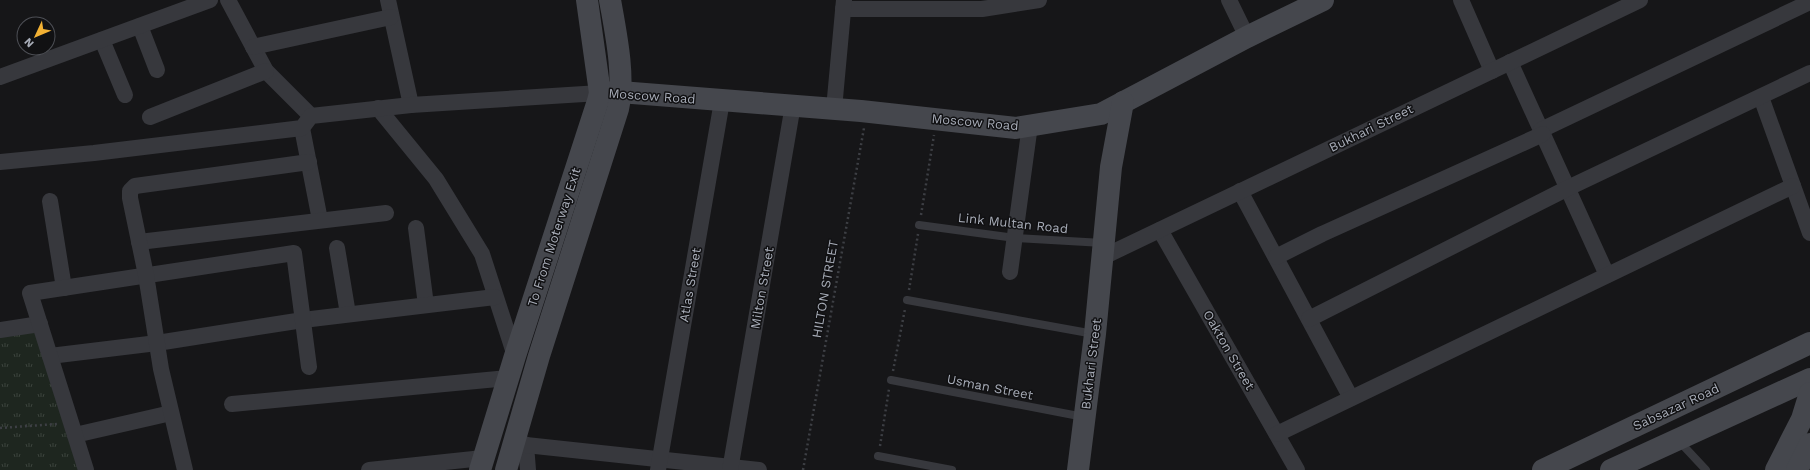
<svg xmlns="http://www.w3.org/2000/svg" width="1810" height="470" font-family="'Work Sans',sans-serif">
  <defs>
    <pattern id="grass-tufts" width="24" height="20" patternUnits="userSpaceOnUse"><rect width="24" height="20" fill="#1e261f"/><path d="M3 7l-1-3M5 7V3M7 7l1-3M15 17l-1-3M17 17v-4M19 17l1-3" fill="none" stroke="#3c433d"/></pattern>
  </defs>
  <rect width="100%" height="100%" fill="#161618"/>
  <polygon fill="url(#grass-tufts)" points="40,324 86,470 0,470 0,330"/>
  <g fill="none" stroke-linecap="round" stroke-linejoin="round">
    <g stroke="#3d3f44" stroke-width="2.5" stroke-dasharray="2 3" stroke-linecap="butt">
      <polyline points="921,215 934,135"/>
      <polyline points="909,290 918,234"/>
      <polyline points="893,371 905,309"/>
      <polyline points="0,428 57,424"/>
      <polyline points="880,446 889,389"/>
      <polyline points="803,470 864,128"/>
    </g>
    <g stroke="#37383d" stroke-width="8">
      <polyline points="919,225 1015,238 1103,243"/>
      <polyline points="907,300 1094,334"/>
      <polyline points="891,380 1084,417"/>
      <polyline points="1678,440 1706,470"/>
      <polyline points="878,456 952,470"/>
    </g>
    <g stroke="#37383d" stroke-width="16">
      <polyline points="228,0 266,71 311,116"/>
      <polyline points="388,0 411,105"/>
      <polyline points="1229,0 1247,37"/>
      <polyline points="1461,0 1492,71"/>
      <polyline points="843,9 982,9 1039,0"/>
      <polyline points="140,26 157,70"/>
      <polyline points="102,40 125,95"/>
      <polyline points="253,47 391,17"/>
      <polyline points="1510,62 1607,275"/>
      <polyline points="0,77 210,0"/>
      <polyline points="1761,97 1810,233"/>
      <polyline points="378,108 436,179 482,254 515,356"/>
      <polyline points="834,109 844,0"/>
      <polyline points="150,117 266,71"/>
      <polyline points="302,128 320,220"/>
      <polyline points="1541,130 1810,2"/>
      <polyline points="0,162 94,153 302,128 311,116 411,105 600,93"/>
      <polyline points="1240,191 1351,398"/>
      <polyline points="50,201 64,288"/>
      <polyline points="416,228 426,305"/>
      <polyline points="1160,230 1297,470"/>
      <polyline points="139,242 386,213"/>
      <polyline points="337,248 348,314"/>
      <polyline points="1103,257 1640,0"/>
      <polyline points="1276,257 1322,234 1543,134"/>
      <polyline points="1010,272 1030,125"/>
      <polyline points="1309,319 1568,188 1810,73"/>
      <polyline points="0,330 40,324"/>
      <polyline points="50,356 157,343 303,320 495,297"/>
      <polyline points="232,404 508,378"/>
      <polyline points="1277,434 1793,186"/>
      <polyline points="75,435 171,413"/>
      <polyline points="516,440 526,445 528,470"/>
      <polyline points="526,445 759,470"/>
      <polyline points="86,470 30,293 294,253 309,367"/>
      <polyline points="185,470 161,369 146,275 130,198 130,191 135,186 309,162"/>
      <polyline points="369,470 483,458"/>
      <polyline points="658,470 722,101"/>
      <polyline points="730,470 793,105"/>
    </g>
    <g stroke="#45474d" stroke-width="22">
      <polyline points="600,93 620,92 861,111 1016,128 1101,114 1247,37 1323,0"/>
      <polyline points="480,470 515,356 598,101 600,93 587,0"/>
      <path d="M506,470L539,356L618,109C625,76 616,34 610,0"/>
      <polyline points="1078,470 1095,334 1111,167 1123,102"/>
      <polyline points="1543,470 1810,343"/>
      <polyline points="1611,470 1810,379"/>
      <polyline points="1776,470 1802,419 1810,393"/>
      <polyline points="1797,470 1810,444"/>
    </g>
  </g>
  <g text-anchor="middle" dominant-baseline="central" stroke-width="3" stroke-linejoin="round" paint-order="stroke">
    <g font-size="13" fill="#a8adb8" stroke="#111113">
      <text transform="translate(652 96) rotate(4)">Moscow Road</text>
      <text transform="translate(975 122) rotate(5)">Moscow Road</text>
      <text transform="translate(1371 128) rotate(-26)">Bukhari Street</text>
      <text transform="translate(1013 223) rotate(6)">Link Multan Road</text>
      <text transform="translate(554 237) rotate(-72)">To From Moterway Exit</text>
      <text transform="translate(690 285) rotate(-80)">Atlas Street</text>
      <text transform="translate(762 288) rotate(-80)">Milton Street</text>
      <text transform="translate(825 289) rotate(-80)">HILTON STREET</text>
      <text transform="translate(1229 350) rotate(60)">Oakton Street</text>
      <text transform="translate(1091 364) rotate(-83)">Bukhari Street</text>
      <text transform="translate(990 387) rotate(11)">Usman Street</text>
      <text transform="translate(1676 407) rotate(-25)">Sabsazar Road</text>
    </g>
  </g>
  <g transform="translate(36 36) rotate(226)"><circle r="19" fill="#111113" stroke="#4d4f55"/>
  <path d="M0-3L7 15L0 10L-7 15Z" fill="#f2b134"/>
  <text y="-6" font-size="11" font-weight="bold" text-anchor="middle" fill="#a8adb8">N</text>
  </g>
</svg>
